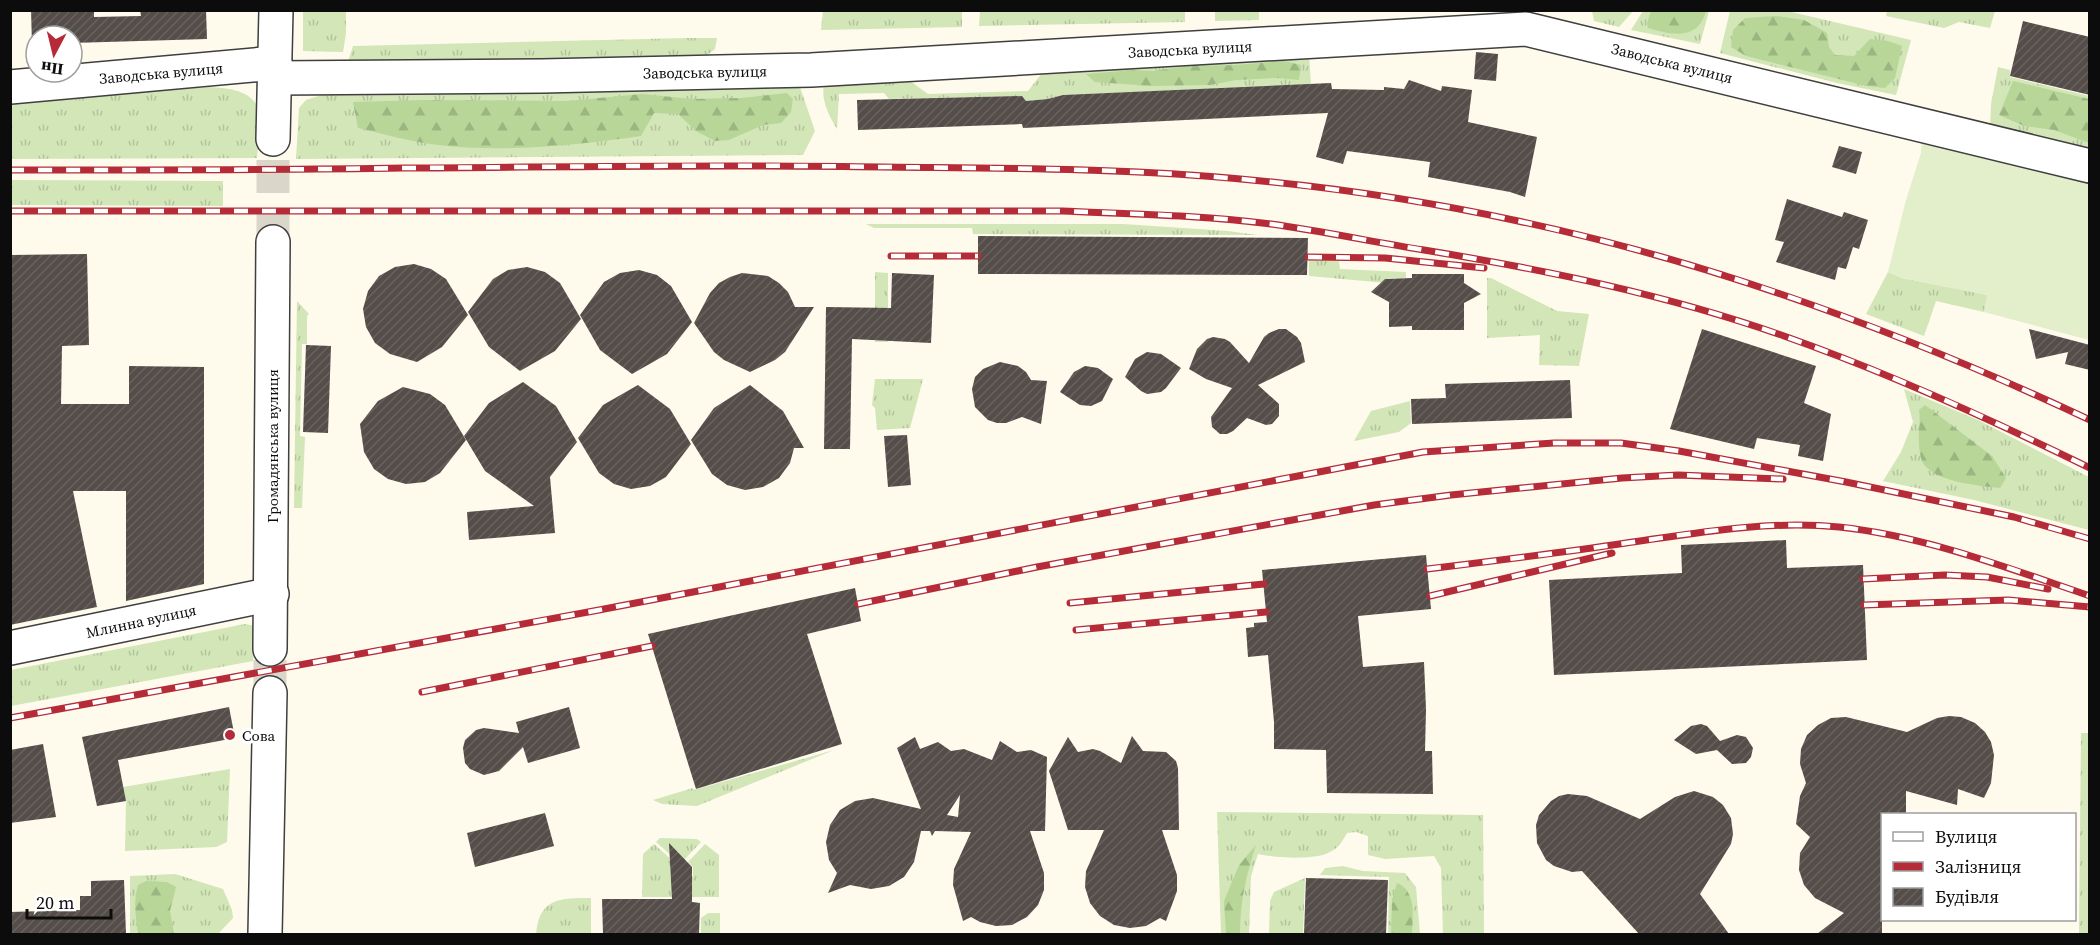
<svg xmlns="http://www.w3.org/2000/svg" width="2100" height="945" font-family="'Source Serif 4',serif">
  <defs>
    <pattern id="grass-tufts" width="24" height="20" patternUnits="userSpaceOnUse" patternTransform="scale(1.5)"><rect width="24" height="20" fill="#d2e6b8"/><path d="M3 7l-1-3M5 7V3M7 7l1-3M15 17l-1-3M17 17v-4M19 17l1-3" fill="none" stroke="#b3c49d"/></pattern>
    <pattern id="forest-firs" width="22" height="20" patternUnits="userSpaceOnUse" patternTransform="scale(1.5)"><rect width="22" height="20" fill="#b7d698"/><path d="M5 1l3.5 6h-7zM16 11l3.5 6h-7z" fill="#9cb682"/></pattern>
    <pattern id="building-hatch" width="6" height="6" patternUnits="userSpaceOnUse" patternTransform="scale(1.5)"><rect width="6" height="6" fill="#544d49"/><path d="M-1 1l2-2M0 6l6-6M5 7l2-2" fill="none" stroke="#68625f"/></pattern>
  </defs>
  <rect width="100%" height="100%" fill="#fefaec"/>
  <g fill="url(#grass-tufts)">
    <polygon points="1887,10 1995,10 1995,11 1990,28 1959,22 1944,28 1886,16"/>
    <polygon points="303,11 346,11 346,33 343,52 303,51"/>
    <polygon points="823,11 962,11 962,27 821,30"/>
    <polygon points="980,11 1185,11 1185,22 979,26"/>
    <polygon points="1215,11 1259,11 1259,20 1215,21"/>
    <polygon points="1592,11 1592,10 1633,11 1619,27 1594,21"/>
    <polygon points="1643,11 1709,11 1700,44 1631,30"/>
    <polygon points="1730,11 1787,11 1911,40 1896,95 1837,83 1720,53"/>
    <polygon points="688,38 717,38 715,49 706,56 347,65 353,46"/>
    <path d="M1309,56L1311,84L1299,85L1063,95L1048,99L1026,101L1022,96L889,99L884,93L839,94L837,129C828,114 821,101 824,83L910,81L928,94L1028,91L1042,73Z"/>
    <polygon points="1998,67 2010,70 2010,77 2089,96 2089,153 1990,128 1991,104"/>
    <path d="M210,87C228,88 252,90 259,110C262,117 258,148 257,158L11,159V102Z"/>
    <polygon points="800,87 815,131 803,155 296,159 299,108 306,100 328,93 428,94"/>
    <polygon points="11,180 223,181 223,206 11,205"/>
    <polygon points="866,224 1123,224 1228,231 1257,235 973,234 972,228 874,228"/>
    <polygon points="1309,260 1339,261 1340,269 1406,272 1406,278 1388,278 1387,283 1309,276"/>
    <polygon points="875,272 888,273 888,342 875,342"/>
    <polygon points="1888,272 1902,278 1988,295 1984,312 1936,301 1924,336 1866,314"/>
    <polygon points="1487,278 1491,278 1557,311 1589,314 1579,366 1539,365 1540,335 1487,338"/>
    <polygon points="297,301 309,314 307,316 307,344 302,344 300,436 305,437 302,508 294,508"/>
    <polygon points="875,379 923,379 910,428 877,430 875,408 872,405"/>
    <polygon points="1904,389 1978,420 2089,477 2089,530 1974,500 1883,481 1901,452 1913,422"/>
    <polygon points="1410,401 1411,423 1399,432 1354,441 1371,411"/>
    <polygon points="245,624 255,626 253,661 11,706 11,670"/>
    <polygon points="2081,733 2090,733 2089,934 2079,934"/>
    <polygon points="834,750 697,806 662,804 653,800 693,788 694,790"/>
    <polygon points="230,769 227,842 216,847 125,851 126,801 123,787"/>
    <path d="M1217,812L1483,815L1484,934H1443L1441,868L1434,856L1385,859L1368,855V836L1356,832L1347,833C1342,842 1338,849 1328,853C1313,860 1274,858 1258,854L1251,876L1249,934H1221Z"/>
    <polygon points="660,838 697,839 701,842 685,859 675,859 656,842"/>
    <path d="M654,844L674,862C665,873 676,885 679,897H642L643,854Z"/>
    <polygon points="705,844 719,855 719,897 683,897 686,883 693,876 693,867 688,862"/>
    <polygon points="1343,866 1363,871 1405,873 1416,887 1420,934 1388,934 1389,877 1320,875 1325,868"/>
    <polygon points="175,874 223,889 232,910 233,918 218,934 130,934 130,876"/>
    <polygon points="1305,878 1303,934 1269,934 1270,901 1274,892"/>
    <path d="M591,898V934H536C539,898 560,898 591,898Z"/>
    <polygon points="708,913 720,913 720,934 701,934 701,918"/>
  </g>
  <g fill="url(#forest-firs)">
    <path d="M1651,11V10L1706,11C1698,41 1672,35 1648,28L1647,23Z"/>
    <polygon points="1776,16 1804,20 1827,33 1829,47 1835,55 1854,56 1870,39 1888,41 1902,46 1895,78 1885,88 1867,86 1746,56 1731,47 1733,30 1745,18"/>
    <polygon points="1284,61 1301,65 1299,80 1277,78 1236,80 1209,85 1152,86 1095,82 1086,74 1133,70 1154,71 1188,66 1235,65"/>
    <polygon points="2013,81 2089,99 2089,143 2054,130 2024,126 1999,115"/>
    <path d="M787,93L793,99L791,112L781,123L763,125L729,140L715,141L696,131L678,114L654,113L641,136C577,145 502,153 439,145C412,142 384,134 358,128L353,102L423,100L567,101L642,94L692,99L742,98Z"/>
    <path d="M1925,405L1992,456L2006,478L2000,488C1981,486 1931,482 1922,461C1920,456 1919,448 1919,443C1918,432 1921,421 1919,410Z"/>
    <path d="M1256,845C1246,876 1240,901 1240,934H1226L1224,901L1239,865Z"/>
    <path d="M146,881L167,882L176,887L170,911L174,934H138C136,918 133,901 138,885Z"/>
    <path d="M1397,883C1416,890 1413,917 1412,934H1391L1392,900Z"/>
  </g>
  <polygon fill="#e3eeca" points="1922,139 2089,181 2089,340 1984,312 1987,295 1902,278 1888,272 1906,200 1921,153"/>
  <g fill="url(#building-hatch)" fill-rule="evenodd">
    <polygon points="31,10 94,10 94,17 141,16 140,10 206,10 207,39 72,43 72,36 36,36 36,44 32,44"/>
    <polygon points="2023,21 2090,37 2090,95 2010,76"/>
    <polygon points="1476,52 1498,54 1496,81 1474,79"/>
    <polygon points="1409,80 1441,91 1442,86 1472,90 1468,122 1537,137 1525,197 1510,192 1428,177 1430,162 1347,151 1343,164 1316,157 1328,113 1023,128 1022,124 858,130 857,100 1022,96 1026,101 1048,99 1063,95 1331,83 1332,89 1384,90 1384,87 1404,89"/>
    <polygon points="1839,146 1862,152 1856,174 1832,167"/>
    <polygon points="1787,199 1842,217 1844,212 1868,220 1859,249 1853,247 1846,269 1838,267 1835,280 1776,262 1784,242 1775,240"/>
    <polygon points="978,236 1308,238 1307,275 978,274"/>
    <polygon points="87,254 89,345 62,346 61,404 129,404 129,366 204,367 204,584 126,601 126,491 73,491 97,607 10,625 10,255"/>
    <polygon points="414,264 431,269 446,279 468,315 442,347 417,362 390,354 375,343 366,327 363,309 368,291 379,276 395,267"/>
    <polygon points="527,267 545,272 560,283 581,319 555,351 520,371 489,347 468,312 493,279 508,270"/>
    <polygon points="639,270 657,275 671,286 692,322 667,354 632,374 600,350 580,315 604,282 620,273"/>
    <polygon points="742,273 768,276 779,283 788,292 795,307 814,307 785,352 775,360 750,372 724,360 714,352 694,323 710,293 719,283 730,277"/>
    <polygon points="892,273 934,275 931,343 852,339 850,449 824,449 826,307 891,308"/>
    <polygon points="1412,274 1464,274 1464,283 1481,294 1464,303 1464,330 1412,330 1412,326 1389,327 1389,302 1371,292 1385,279 1412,278"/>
    <polygon points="1279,329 1286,329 1297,337 1301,343 1305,362 1258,385 1279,404 1279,416 1272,424 1266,425 1247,418 1233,431 1227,434 1220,434 1212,427 1211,417 1232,388 1206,379 1189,369 1197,349 1207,339 1213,337 1225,339 1230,342 1249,363 1264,337 1269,333"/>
    <polygon points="1702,329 1816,366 1804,403 1831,414 1823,461 1798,456 1800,445 1757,438 1754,449 1670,429"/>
    <polygon points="2029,329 2090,345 2090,370 2065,364 2068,352 2036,359"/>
    <polygon points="306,345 331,346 328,433 303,432"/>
    <polygon points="1147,352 1161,354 1181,368 1166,388 1161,392 1147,394 1141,391 1125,377 1135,359"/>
    <polygon points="1000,362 1018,366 1026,372 1031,380 1047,381 1041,424 1022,417 1006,423 997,423 988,420 975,407 972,389 975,377 983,369"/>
    <polygon points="1085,366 1098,368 1113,379 1102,401 1091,406 1080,405 1060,392 1074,372"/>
    <polygon points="1570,380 1572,418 1412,424 1411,399 1446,398 1445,384"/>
    <polygon points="523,382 556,406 577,442 550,477 555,533 469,540 467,512 534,506 485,471 464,436 489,403"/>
    <polygon points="638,385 670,409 691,444 666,477 650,486 631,489 614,484 599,473 578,438 603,405"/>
    <polygon points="750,385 783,411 804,448 794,448 790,463 779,478 763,487 745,490 727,485 712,474 691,440 714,408"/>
    <polygon points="403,387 430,394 445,405 466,440 440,473 425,482 406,484 388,479 374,469 364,452 360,424 378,401"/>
    <polygon points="907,435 911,485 888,487 884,436"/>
    <polygon points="1786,540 1787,568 1863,565 1867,660 1554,675 1549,580 1682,573 1681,545"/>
    <polygon points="1426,555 1431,609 1358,616 1363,667 1424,662 1426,709 1425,751 1432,751 1433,794 1327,793 1326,750 1274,749 1274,722 1268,655 1248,657 1246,628 1254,627 1254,623 1267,622 1262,570"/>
    <polygon points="855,588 861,621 807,634 842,744 696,789 648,634"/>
    <polygon points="229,707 235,738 118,760 126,801 97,806 82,737"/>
    <polygon points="569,707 580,748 528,763 523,747 499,771 484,775 470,769 465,763 463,748 465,740 476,730 484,728 519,733 516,722"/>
    <polygon points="1949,716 1961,717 1975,723 1985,732 1991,742 1994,755 1991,783 1984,798 1958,789 1957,805 1906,791 1906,814 1882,814 1882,934 1817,934 1844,913 1815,898 1804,885 1799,870 1800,853 1810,837 1796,824 1800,796 1806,783 1800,764 1801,749 1807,735 1818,725 1831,718 1846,717 1907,732 1937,718"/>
    <polygon points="1701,724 1707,726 1720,741 1737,735 1746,737 1753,748 1751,757 1746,763 1732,764 1717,750 1696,754 1674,740 1691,726"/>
    <polygon points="1132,736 1143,751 1166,752 1176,761 1178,768 1179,830 1162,830 1177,875 1177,891 1166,921 1160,918 1146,926 1130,928 1114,925 1100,916 1090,903 1085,887 1086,871 1104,830 1068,830 1049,771 1068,737 1078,752 1093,749 1100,751 1121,763"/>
    <path d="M915,737L920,749L938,742L951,751L964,749L992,760L1000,741L1017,752L1031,750L1047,757L1045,831H1030L1044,873V890L1038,905L1027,917L1012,925L996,926L980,922L971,917L963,921L953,885L954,869L971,832L935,831L932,836L930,831H921L914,862L904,877L889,886L871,889L850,885L828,893L837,873L829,860L826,842L830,825L840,810L855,801L873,798L921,809L897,748ZM960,795L958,817L947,815Z"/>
    <polygon points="43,744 56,817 10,823 10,750"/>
    <polygon points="1694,791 1713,797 1723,805 1731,818 1733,834 1731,844 1700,894 1729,934 1639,934 1582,871 1572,872 1554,866 1546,860 1537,843 1536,825 1539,815 1551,801 1559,796 1568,794 1587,796 1640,819 1675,797"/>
    <polygon points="545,813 554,846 475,867 467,833"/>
    <polygon points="669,843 692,867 692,902 700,903 699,934 603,934 602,899 672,899"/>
    <polygon points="1306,878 1388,880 1386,934 1304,934"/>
    <polygon points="124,880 126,934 10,934 10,912 80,910 80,896 91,896 91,881"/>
  </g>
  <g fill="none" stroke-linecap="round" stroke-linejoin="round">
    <g stroke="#dad6ca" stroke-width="33" stroke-dasharray="33 16" stroke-linecap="butt">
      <polyline points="273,242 273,139"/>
      <polyline points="270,693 270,649"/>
    </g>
    <defs>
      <g id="minor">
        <polyline points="275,78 542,76 811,70 1526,29 2090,166"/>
        <polyline points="10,87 275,63"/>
        <polyline points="273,139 276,10"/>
        <polyline points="10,648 272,594"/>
        <polyline points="270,649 273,242"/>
        <polyline points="265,934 270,693"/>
      </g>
    </defs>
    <use href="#minor" stroke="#3f3f3f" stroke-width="36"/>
    <use href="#minor" stroke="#fff" stroke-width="33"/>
    <defs>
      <g id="rail">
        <path d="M10,170C142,170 273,170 404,168C564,167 723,164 883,167C968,168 1053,168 1138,172C1265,178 1394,194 1518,221C1716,263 1907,334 2090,420"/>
        <path d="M10,211H1062C1132,214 1202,215 1271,224C1322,231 1373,242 1424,250C1546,270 1668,295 1784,336C1889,373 1990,419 2090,468"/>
        <polyline points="891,256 978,256"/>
        <polyline points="1308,257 1385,258 1484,268"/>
        <path d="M1427,569C1493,561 1560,553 1626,543C1696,533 1768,520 1839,527C1925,536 2008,568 2090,596"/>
        <polyline points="1863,579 1945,575 1987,577 2048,589"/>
        <polyline points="1430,596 1612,553"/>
        <polyline points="1070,603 1264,584"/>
        <polyline points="858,604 1037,567 1374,505 1451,495 1622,478 1678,475 1783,479"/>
        <polyline points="1864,605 2008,600 2090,607"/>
        <polyline points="1076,630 1266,612"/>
        <polyline points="422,692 652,646"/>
        <polyline points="10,718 599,610 1423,452 1554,443 1621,443 1679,451 1846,482 2014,517 2090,539"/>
      </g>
    </defs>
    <use href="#rail" stroke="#b52c38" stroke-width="7"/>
    <use href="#rail" stroke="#fff" stroke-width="4.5" stroke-dasharray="14" stroke-linecap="butt"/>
  </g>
  <circle fill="#b52c38" stroke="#fff" stroke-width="2" cx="230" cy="735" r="6"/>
  <g text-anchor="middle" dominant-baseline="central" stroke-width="6" stroke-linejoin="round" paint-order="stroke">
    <g font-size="15" fill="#0c0c0c" stroke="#fff">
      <text transform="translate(1190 49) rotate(-3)">Заводська вулиця</text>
      <text transform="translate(1672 63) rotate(14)">Заводська вулиця</text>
      <text transform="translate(705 72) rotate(-1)">Заводська вулиця</text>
      <text transform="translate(161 73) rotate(-5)">Заводська вулиця</text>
      <text transform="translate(272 446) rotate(-90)">Громадянська вулиця</text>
      <text transform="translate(141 621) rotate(-12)">Млинна вулиця</text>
    </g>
    <g font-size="15" fill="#0c0c0c" stroke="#fff" text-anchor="start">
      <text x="242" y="735">Сова</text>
    </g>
  </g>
  <rect width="2100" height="945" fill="none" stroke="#0c0c0c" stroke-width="24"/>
  <rect x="1881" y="813" width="195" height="108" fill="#ffffff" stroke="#9e9e9e" stroke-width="1.5"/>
  <rect x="1893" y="832" width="30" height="9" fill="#ffffff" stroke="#9e9e9e" stroke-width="1.5"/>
  <text x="1935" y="843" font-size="18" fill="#0c0c0c">Вулиця</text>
  <rect x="1893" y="862" width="30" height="9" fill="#b52c38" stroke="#9e9e9e" stroke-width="1.5"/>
  <text x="1935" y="873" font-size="18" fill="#0c0c0c">Залізниця</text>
  <rect x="1893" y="888" width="30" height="18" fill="url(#building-hatch)" stroke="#9e9e9e" stroke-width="1.5"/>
  <text x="1935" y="903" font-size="18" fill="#0c0c0c">Будівля</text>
  <g transform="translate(54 54) rotate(187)"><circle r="28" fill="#ffffff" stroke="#9e9e9e" stroke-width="1.5"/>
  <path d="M0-4.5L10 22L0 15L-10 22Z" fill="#b52c38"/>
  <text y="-9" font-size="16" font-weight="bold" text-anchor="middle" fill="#0c0c0c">Пн</text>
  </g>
  <path d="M27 909v9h84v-9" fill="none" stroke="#0c0c0c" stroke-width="3"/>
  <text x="36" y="909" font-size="18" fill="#0c0c0c" stroke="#ffffff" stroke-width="4.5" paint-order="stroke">20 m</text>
</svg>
